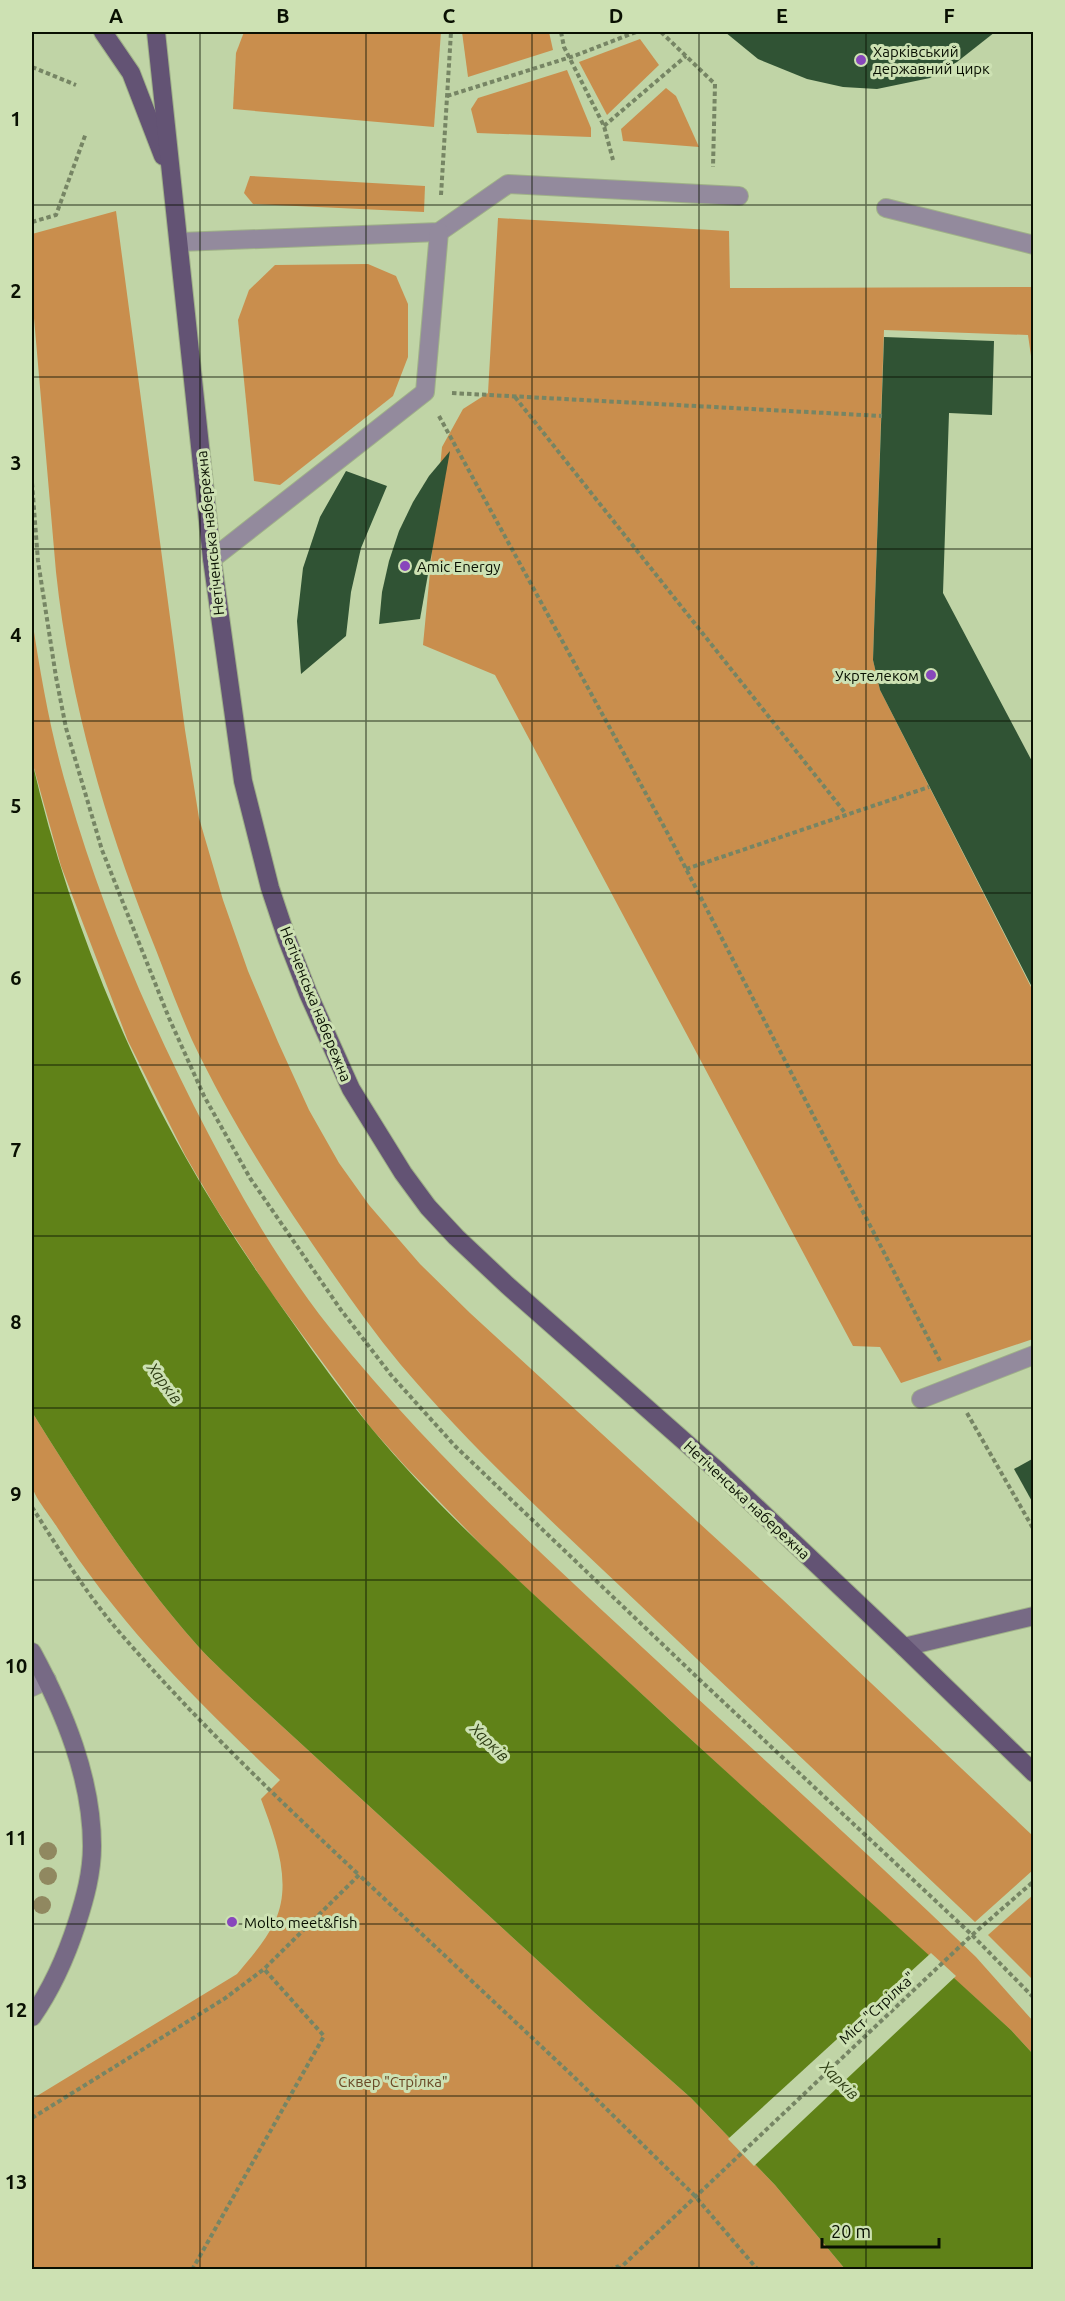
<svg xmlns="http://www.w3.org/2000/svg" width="1065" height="2301" font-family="Ubuntu,sans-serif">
  <rect width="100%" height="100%" fill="#c0d4a6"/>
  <g fill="#c98e4d">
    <polygon points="244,32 441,32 434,127 233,109 236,53"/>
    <polygon points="462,32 549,32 553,50 468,77"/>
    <polygon points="640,39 659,65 607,115 579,62"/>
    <polygon points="567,70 591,128 591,137 477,133 471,109 478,98"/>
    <polygon points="666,88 676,96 699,147 623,141 621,129"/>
    <polygon points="250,176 425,186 424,212 253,204 244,193"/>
    <path d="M116,211L185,730L199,818L223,900L248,971L278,1042L309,1110L339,1163L369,1205L420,1264L470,1313L782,1599L1033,1836V1870L975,1922C863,1816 751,1710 639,1604C557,1526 474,1451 401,1365C367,1324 337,1280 307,1236C264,1173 225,1109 192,1040C176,1004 163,967 148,930C103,816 69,695 56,572L32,295V234Z"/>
    <polygon points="498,218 729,231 730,288 1033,287 1033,370 1028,335 884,330 873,660 880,690 1033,991 1033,1339 901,1383 880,1347 853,1346 495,675 423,645 442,447 463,409 488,393"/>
    <polygon points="368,264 396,276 408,304 408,357 393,396 280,485 254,481 238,320 249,290 275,265"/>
    <path d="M32,619C41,678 51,735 68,792C102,911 152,1026 209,1135C244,1202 283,1269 330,1328C420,1441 524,1538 630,1636C745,1743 863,1848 976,1957L1033,2021V2054L1011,2030L771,1813L494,1558L405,1466L371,1428L270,1291L217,1210L185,1155L128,1041L61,866L32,761Z"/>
    <path d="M32,1412C82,1492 133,1573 197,1645C213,1663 232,1679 249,1696L595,2013L691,2098L775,2185L845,2269H32V2099L237,1974C250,1958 266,1941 275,1921C293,1882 275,1837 261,1799L280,1780C196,1700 120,1626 57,1527C51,1517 33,1496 32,1485C28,1462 32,1435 32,1412Z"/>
    <polygon points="1033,1895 1033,1980 988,1935"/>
  </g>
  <path fill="#608218" d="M32,761C63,896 118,1038 186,1158C218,1215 255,1270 293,1323C318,1359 344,1395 372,1429C445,1517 533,1593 617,1671C747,1792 880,1910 1011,2030L1033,2054V2269H845L775,2185L691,2098L595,2013L249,1696C232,1679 213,1663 197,1645C133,1573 82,1492 32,1412Z"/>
  <polygon fill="#c0d4a6" points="931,1953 956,1976 754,2166 728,2139"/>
  <g fill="#305334">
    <polygon points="725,32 995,32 957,62 930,78 877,89 843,87 807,79 758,59"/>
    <polygon points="884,337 994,341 992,415 949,413 943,593 1034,765 1034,991 880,690 873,660"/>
    <polygon points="450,451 420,619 379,624 382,592 389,561 399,531 413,502 429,476"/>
    <polygon points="346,471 387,486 361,548 351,592 346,636 301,674 297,621 303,568 320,517"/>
    <polygon points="1034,1458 1034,1505 1014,1469"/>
  </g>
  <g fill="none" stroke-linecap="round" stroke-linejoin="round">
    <defs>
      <g id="lane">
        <polyline points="886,208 1034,245"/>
        <polyline points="180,242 439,232 508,184 739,196"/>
        <polyline points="212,559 425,392 439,232"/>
        <polyline points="921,1399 1034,1355"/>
        <polyline points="32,1687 47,1680"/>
      </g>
      <g id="secondary">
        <polyline points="904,1647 1034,1616"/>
        <path d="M32,1652C64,1711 92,1778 92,1846C92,1873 85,1898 77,1923C66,1957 53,1987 32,2017"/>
      </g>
      <g id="primary">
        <polyline points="103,32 131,73 163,156"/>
        <polyline points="156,32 212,559 243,781 270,888 287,939 308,993 351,1089 403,1173 428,1207 456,1237 507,1285 718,1471 904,1647 1034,1773"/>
      </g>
    </defs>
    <use href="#lane" stroke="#9fb188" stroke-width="20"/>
    <use href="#secondary" stroke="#9fb188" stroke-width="20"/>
    <use href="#primary" stroke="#9fb188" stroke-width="20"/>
    <g stroke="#768564" stroke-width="4" stroke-dasharray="4.5 3" stroke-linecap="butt">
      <polyline points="561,32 564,47 604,126 613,160"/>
      <polyline points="661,32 715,84 713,167"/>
      <polyline points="32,67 76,85"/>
      <polyline points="447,96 574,56 636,32"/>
      <polyline points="604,126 686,56"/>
      <polyline points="441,195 451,32"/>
      <polyline points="32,222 56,215 86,133"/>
      <polyline points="452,393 882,416"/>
      <polyline points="515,397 846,814"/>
      <polyline points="439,416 668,834 940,1361"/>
      <polyline points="32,483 38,561 56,677 66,728 102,850 169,1018 204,1096 250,1178 341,1310 391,1375 455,1446 701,1681 972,1935 1034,1998"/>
      <polyline points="686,869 929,787"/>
      <polyline points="967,1413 1034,1530"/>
      <path d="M32,1507C58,1548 84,1590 115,1627C190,1715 275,1796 359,1875"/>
      <polyline points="32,2118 224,1999 264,1969 359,1875 575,2078 695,2196 758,2270"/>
      <polyline points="192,2270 324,2036 264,1969"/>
      <polyline points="609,2270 619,2266"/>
      <polyline points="618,2270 972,1935 1034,1881"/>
    </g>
    <use href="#lane" stroke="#938a9d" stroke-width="18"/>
    <use href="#secondary" stroke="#776a85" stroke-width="18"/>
    <use href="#primary" stroke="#635374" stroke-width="18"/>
  </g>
  <g fill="#908860">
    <circle cx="48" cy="1851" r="9"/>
    <circle cx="48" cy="1876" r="9"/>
    <circle cx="42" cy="1905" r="9"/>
  </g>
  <path fill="none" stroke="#091002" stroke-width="1.5" stroke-opacity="0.55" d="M200,32V2270M366,32V2270M532,32V2270M699,32V2270M866,32V2270M32,205H1034M32,377H1034M32,549H1034M32,721H1034M32,893H1034M32,1065H1034M32,1236H1034M32,1408H1034M32,1580H1034M32,1752H1034M32,1924H1034M32,2096H1034"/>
  <g fill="#8847bc" stroke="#cde1b3" stroke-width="2">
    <circle cx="861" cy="60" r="6"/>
    <circle cx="405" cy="566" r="6"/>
    <circle cx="931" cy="675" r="6"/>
    <circle cx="232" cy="1922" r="6"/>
  </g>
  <g text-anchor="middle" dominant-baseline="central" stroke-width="6" stroke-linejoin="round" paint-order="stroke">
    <g font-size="15" fill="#091002" stroke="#cde1b3" text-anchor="start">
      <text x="873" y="51">Харківський<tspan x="873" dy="17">державний цирк</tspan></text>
      <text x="417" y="566">Amic Energy</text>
      <text x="919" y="675" text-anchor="end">Укртелеком</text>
      <text x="244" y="1922">Molto meet&amp;fish</text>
    </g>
    <g font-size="15" fill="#091002" stroke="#cde1b3">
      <text transform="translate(210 533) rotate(-96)">Нетіченська набережна</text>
      <text transform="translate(316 1004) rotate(68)">Нетіченська набережна</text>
      <text transform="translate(747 1500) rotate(43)">Нетіченська набережна</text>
      <text transform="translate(877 2008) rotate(-43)">Міст "Стрілка"</text>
    </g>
    <g font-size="15" fill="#694926" stroke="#cde1b3">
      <text x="393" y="2081">Сквер "Стрілка"</text>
    </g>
    <g font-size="16" font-style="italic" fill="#2f3e15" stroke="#cde1b3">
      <text transform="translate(165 1383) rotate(53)">Харків</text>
      <text transform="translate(490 1742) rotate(44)">Харків</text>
      <text transform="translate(840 2080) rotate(45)">Харків</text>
    </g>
  </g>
  <rect width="1065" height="2301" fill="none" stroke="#cde1b3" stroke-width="66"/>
  <path d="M822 2238v9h117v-9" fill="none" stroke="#091002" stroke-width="3"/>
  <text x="831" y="2238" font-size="18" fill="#091002" stroke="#cde1b3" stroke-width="4.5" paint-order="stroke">20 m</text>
  <rect x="33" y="33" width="999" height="2235" fill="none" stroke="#091002" stroke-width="2"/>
  <g font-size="20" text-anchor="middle" font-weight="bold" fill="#091002">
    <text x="116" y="23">A</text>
    <text x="283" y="23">B</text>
    <text x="449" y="23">C</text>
    <text x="616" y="23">D</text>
    <text x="782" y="23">E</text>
    <text x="949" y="23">F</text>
    <text x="16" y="126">1</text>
    <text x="16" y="298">2</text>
    <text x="16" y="470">3</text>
    <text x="16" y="642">4</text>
    <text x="16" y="813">5</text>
    <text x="16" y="985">6</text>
    <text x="16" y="1157">7</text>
    <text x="16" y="1329">8</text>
    <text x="16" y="1501">9</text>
    <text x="16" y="1673">10</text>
    <text x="16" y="1845">11</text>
    <text x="16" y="2017">12</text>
    <text x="16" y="2189">13</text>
  </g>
</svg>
